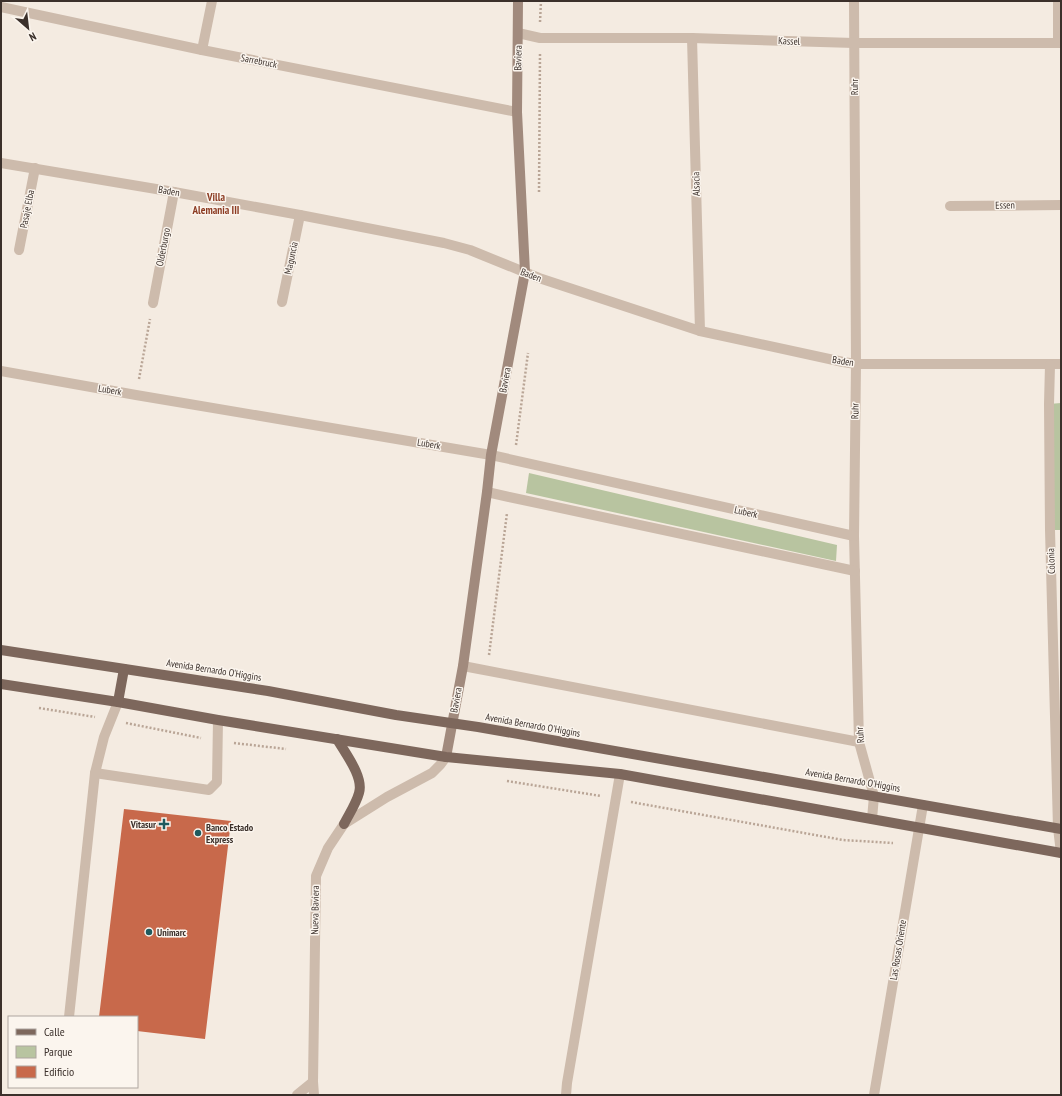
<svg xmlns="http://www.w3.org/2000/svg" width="1062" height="1096" font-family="'PT Sans Narrow',sans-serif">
  <rect width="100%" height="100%" fill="#f4ebe1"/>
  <g fill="#b8c4a0">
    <polygon points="1061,403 1061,530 1050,530 1049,404"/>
    <polygon points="529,473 837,545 836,561 526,493"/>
  </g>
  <polygon fill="#c8694b" points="124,809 231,821 205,1039 137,1031 137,1017 99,1017"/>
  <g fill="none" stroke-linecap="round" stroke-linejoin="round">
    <g stroke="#b9a596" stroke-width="2.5" stroke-dasharray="2 2" stroke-linecap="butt">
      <polyline points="540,22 541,1"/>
      <polyline points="539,192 540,53"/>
      <polyline points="139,379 150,319"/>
      <polyline points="516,445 528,353"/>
      <polyline points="489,655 507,513"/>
      <polyline points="39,708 95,717"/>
      <polyline points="126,723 201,738"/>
      <polyline points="234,743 286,749"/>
      <polyline points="507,781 601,796"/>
      <polyline points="631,802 843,840 893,843"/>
    </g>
    <g stroke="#cdbbac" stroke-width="10">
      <polyline points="95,773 209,790 217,782 218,720"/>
      <polyline points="69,1017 95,773 104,737 118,702"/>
    </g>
    <g stroke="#cdbbac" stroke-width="10">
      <polyline points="854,1 856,364 854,536 859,742 874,796 872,819"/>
      <polyline points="1058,1 1058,43"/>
      <polyline points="1,7 202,50 517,112"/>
      <polyline points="518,33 540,38 692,38 854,43 1061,43"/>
      <polyline points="692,38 700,331"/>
      <polyline points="202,50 212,1"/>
      <polyline points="1,163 174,192 300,215 444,243 470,250 539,278 700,331 843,362 856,364 1061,364"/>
      <polyline points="950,206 1061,205"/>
      <polyline points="19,250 35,168"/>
      <polyline points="282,302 300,215"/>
      <polyline points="153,303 174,192"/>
      <polyline points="1050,365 1049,404 1050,530 1058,828 1061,853"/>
      <polyline points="1,371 136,395 491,455 854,536"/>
      <polyline points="487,492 509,497 855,571"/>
      <polyline points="463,666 859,742"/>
      <polyline points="313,1082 314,1095"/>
      <polyline points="297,1095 313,1082 316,876 328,848 344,824 387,797 432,773 440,765 446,757"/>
      <polyline points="566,1095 567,1083 620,774"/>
      <polyline points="874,1095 923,805"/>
    </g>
    <polyline stroke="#a18a7d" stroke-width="10" points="446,757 463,666 487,492 491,455 525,272 517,112 518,1"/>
    <g stroke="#7d675c" stroke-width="10">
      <polyline points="1,650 268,691 396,715 478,727 1061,829"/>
      <polyline points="1,684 118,702 218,720 446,757 620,774 1061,853"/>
      <polyline points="118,702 124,669"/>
      <path d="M337,739C345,753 364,777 359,793C356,804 349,814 344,824"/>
    </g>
  </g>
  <g fill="#1f5a5e" stroke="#fbf5ee" stroke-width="1.5">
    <path d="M162 818h4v4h4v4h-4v4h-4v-4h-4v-4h4z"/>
    <circle cx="198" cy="833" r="4"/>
    <circle cx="149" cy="932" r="4"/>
  </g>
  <g text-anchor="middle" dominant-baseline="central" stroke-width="3" stroke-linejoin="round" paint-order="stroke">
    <g font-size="10" fill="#3b302b" stroke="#fbf5ee">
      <text transform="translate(789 41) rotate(2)">Kassel</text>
      <text transform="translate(518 58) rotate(-89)">Baviera</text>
      <text transform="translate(259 61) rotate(11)">Sarrebruck</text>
      <text transform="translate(854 87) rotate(-90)">Ruhr</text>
      <text transform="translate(696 184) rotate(-91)">Alsacia</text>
      <text transform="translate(169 191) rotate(10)">Baden</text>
      <text transform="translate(1005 205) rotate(-1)">Essen</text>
      <text transform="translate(27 209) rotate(-79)">Pasaje Elba</text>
      <text transform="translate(163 247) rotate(-79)">Olderburgo</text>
      <text transform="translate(291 258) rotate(-78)">Maguncia</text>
      <text transform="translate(531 275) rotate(21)">Baden</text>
      <text transform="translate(843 361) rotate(9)">Baden</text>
      <text transform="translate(505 380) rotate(-79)">Baviera</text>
      <text transform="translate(110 390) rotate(10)">Luberk</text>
      <text transform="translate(855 411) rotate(-89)">Ruhr</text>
      <text transform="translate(429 444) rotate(10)">Luberk</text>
      <text transform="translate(746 512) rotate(13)">Luberk</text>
      <text transform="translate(1051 561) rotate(-92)">Colonia</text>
      <text transform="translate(214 670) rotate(9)">Avenida Bernardo O'Higgins</text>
      <text transform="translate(456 700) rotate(-79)">Baviera</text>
      <text transform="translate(533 725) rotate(10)">Avenida Bernardo O'Higgins</text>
      <text transform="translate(860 735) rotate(-95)">Ruhr</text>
      <text transform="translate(853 780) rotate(10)">Avenida Bernardo O'Higgins</text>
      <text transform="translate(315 910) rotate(-89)">Nueva Baviera</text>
      <text transform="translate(898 950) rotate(-81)">Las Rosas Oriente</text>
    </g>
    <g font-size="10" font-weight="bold" fill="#3b302b" stroke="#fbf5ee" text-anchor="start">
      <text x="156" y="824" text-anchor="end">Vitasur</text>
      <text x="206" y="827">Banco Estado<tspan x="206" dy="12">Express</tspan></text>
      <text x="157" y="932">Unimarc</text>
    </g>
    <g font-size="11" font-weight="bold" fill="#8c3b22" stroke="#fbf5ee">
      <text x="216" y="197">Villa<tspan x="216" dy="13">Alemania III</tspan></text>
    </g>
  </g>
  <rect width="1062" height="1096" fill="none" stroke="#3b302b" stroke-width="4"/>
  <rect x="8" y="1016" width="130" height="72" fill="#fbf5ee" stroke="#aea6a0"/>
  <rect x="16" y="1029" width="20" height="6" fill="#7d675c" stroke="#aea6a0"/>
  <text x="44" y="1036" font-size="12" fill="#3b302b">Calle</text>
  <rect x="16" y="1046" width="20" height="12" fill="#b8c4a0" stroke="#aea6a0"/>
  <text x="44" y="1056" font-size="12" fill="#3b302b">Parque</text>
  <rect x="16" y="1066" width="20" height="12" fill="#c8694b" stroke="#aea6a0"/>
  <text x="44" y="1076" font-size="12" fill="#3b302b">Edificio</text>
  <g transform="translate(28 28) rotate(152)" stroke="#fbf5ee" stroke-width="3" paint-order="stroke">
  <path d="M0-3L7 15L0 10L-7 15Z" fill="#3b302b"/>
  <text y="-6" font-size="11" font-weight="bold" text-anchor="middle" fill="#3b302b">N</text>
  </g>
</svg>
